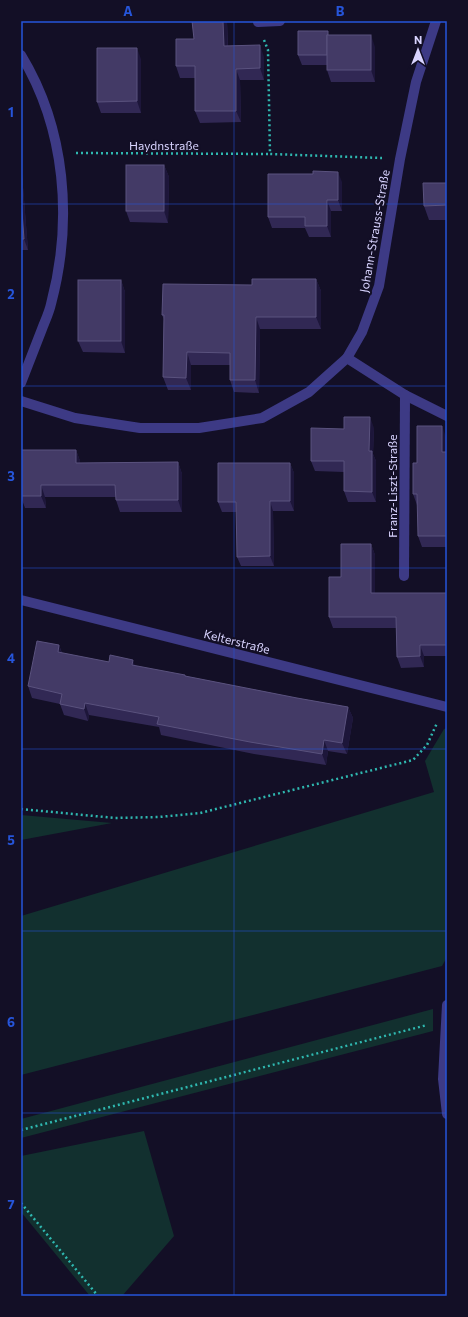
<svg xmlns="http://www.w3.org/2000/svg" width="468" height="1317" font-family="Commissioner,sans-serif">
  <rect width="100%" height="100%" fill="#130f26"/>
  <g fill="#12302f">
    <polygon points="447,728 447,957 442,966 21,1075 21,916 434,792 425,761 444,729"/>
    <polygon points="21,815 112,823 21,840"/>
    <polygon points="433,1009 433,1031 21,1138 21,1119"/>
    <polygon points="144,1131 174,1236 122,1296 90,1296 21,1212 21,1156"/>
  </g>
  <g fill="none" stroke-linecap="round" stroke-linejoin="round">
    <g stroke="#2fb8b0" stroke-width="2.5" stroke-dasharray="2 3" stroke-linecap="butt">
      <polyline points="264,40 268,50 270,154 382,158"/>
      <polyline points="76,153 270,154"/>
      <polyline points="21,809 115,818 159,817 200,813 413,760 427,745 437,723"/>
      <polyline points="21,1130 427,1025"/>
      <polyline points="21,1203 98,1296"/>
    </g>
    <g stroke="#3d3a85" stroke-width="10">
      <polyline points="258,22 280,21"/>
      <path d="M21,55C66,129 73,221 51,304C49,313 45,321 42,329C35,347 28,365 21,383"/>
      <polyline points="347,358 405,395 447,416"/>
      <polyline points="21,401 75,418 140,428 199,428 262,418 309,392 347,358 362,332 379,286 400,159 416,82 436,21"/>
      <polyline points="404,576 405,395"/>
      <polyline points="21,600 447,707"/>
      <polyline points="447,1005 443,1079 447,1114"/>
    </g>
  </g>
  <g fill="#312854">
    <polygon points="192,21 227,21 228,46 264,57 264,80 240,80 241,122 200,123 195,111 195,78 180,78 176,66 194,39"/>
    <polygon points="330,35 375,47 375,82 331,82 327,70 327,65 302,65 298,55"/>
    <polygon points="141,59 141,113 101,113 97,102"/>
    <polygon points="21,162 28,250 21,250"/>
    <polygon points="164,165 169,177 168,223 130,222 126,211"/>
    <polygon points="342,182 342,211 331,211 331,237 309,237 305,228 272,228 268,217"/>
    <polygon points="447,183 447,220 429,220 424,206"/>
    <polygon points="316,279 321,291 321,329 260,329 259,393 234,392 230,380 230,365 191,365 191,390 168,390 163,377 164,319 162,315 252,285"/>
    <polygon points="121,280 125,292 125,353 83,352 78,341"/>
    <polygon points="374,428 373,454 376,461 376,502 348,502 344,491 344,472 315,471 311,461 344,429"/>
    <polygon points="446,437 447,547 422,547 418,536 418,505 417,505 413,494 417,463"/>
    <polygon points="21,450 76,450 80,461 80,463 178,462 182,474 182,512 120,512 116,500 116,497 45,497 46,508 25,508 21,497"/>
    <polygon points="290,463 294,473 294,511 273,511 274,566 241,566 237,557 237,512 222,512 218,502"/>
    <polygon points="371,544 375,555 375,593 447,593 447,656 424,656 424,667 401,668 397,657 396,628 333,628 329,617 341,577"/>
    <polygon points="59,645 62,653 109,662 135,666 297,698 348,707 353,718 347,754 328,751 326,765 254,754 161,735 159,727 89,715 88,721 64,715 60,704 32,698 28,686"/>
  </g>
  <g fill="#1d163a">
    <polygon points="223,21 227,21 228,58 224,46"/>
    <polygon points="371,35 375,47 375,82 371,70"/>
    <polygon points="260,45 264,57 264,80 260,68"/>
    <polygon points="137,48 141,59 141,113 137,101"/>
    <polygon points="236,69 240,80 241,122 236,111"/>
    <polygon points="21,162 28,250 24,239 21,198"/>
    <polygon points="164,165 169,177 168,223 164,211"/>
    <polygon points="338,172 342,182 342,211 338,200"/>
    <polygon points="327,200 331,211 331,237 327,226"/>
    <polygon points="316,279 321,291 321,329 316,317"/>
    <polygon points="121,280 125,292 125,353 121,341"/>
    <polygon points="256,317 260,329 259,393 255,380"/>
    <polygon points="187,352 191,365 191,390 186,378"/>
    <polygon points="370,417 374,428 373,454 376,461 376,502 372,492 369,451"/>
    <polygon points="442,426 446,437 446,463 442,452"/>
    <polygon points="76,450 80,461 80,475 76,463"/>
    <polygon points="178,462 182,474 182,512 178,500"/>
    <polygon points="290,463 294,473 294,511 290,501"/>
    <polygon points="41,485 45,497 46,508 41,496"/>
    <polygon points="270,501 273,511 274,566 270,556"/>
    <polygon points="371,544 375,555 375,604 371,593"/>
    <polygon points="59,645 63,657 58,652"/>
    <polygon points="420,645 424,656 424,667 420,656"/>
    <polygon points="133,660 137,671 132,665"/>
    <polygon points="85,703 89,715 88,721 84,709"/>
    <polygon points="348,707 353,718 347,754 342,743"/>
    <polygon points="324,740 328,751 326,765 322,754"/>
  </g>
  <g fill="#433a66" stroke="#5a527e">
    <polygon points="192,21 223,21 224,46 260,45 260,68 236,69 236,111 195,111 195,66 176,66 176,39 194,39"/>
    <polygon points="298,31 328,31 328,35 327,35 327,55 298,55"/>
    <rect x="327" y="35" width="44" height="35"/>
    <polygon points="97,48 137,48 137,101 97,102"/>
    <rect x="126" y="165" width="38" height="46"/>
    <polygon points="313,171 338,172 338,200 327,200 327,226 305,226 305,217 268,217 268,174 313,174"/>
    <polygon points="423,183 447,183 447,205 424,206"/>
    <polygon points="21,198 24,239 21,239"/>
    <polygon points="252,279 316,279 316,317 256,317 255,380 230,380 230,353 187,352 186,378 163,377 164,315 162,315 163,284 252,285"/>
    <rect x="78" y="280" width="43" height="61"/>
    <polygon points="344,417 370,417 369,451 372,451 372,492 344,491 344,461 311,461 311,428 344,429"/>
    <polygon points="417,426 442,426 442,452 447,452 447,536 418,536 417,494 413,494 413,463 417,463"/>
    <polygon points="21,450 76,450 76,463 178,462 178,500 116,500 115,485 41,485 41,496 21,496"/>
    <polygon points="218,463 290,463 290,501 270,501 270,556 237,557 236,502 218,502"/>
    <polygon points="341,544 371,544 371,593 447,593 447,645 420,645 420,656 397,657 396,617 329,617 329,577 341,577"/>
    <polygon points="37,641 59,645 58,652 109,662 110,655 133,660 132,665 185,675 185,676 297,698 348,707 342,743 324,740 322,754 250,742 157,724 159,717 85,703 84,709 60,704 62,694 28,686"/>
  </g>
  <path fill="none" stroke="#2655da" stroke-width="1" stroke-opacity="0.55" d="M234,21V1296M21,204H447M21,386H447M21,568H447M21,749H447M21,931H447M21,1113H447"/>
  <g text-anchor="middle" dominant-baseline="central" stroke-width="4" stroke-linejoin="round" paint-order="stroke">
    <g font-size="12" fill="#d9d4ff" stroke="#130f26">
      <text x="164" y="145">Haydnstraße</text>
      <text transform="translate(374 231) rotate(-80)">Johann-Strauss-Straße</text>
      <text transform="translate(392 486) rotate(-90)">Franz-Liszt-Straße</text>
      <text transform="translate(237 641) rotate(14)">Kelterstraße</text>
    </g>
  </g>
  <rect width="468" height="1317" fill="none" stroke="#130f26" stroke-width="44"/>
  <g transform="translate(418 50)" stroke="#130f26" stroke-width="3" paint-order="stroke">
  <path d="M0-3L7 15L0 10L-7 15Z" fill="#d9d4ff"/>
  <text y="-6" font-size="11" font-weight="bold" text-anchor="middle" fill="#d9d4ff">N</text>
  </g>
  <rect x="22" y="22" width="424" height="1273" fill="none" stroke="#2655da" stroke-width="1.5"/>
  <g font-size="13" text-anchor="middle" font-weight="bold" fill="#2655da">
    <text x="128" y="16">A</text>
    <text x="340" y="16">B</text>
    <text x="11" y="117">1</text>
    <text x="11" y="299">2</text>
    <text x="11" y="481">3</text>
    <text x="11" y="663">4</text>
    <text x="11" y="845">5</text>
    <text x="11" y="1027">6</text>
    <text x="11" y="1209">7</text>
  </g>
</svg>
